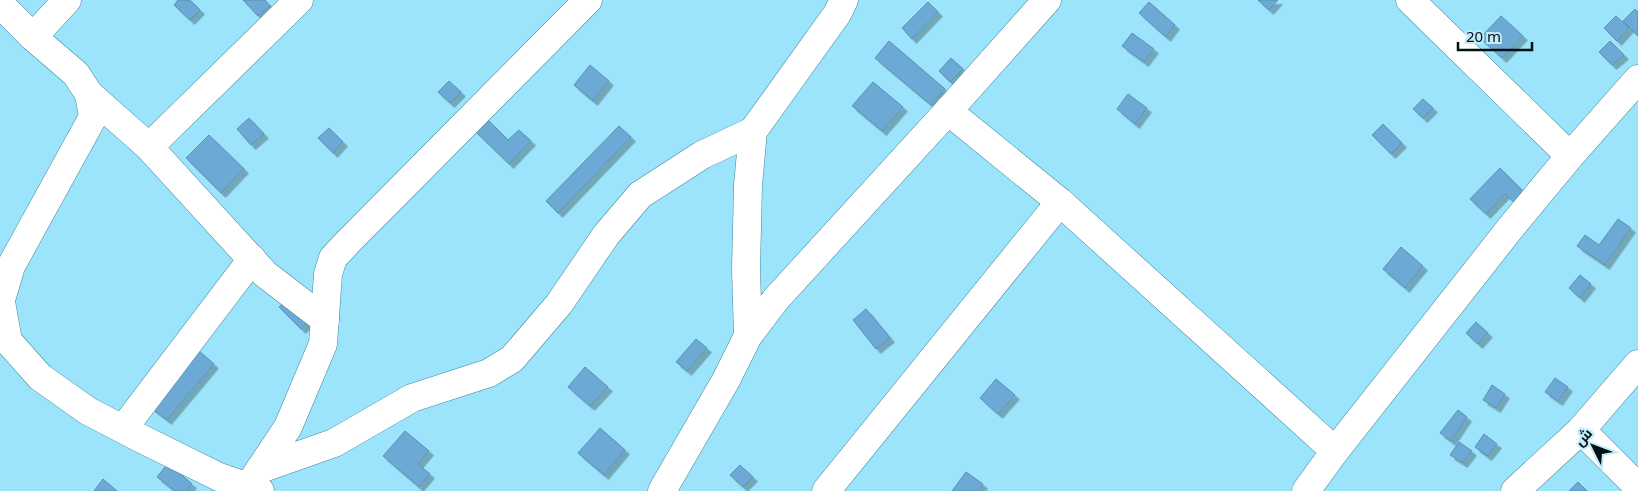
<svg xmlns="http://www.w3.org/2000/svg" width="1638" height="491" font-family="'Noto Sans',Cairo,sans-serif">
  <defs>
    <filter id="shadow"><feDropShadow dx="4.5" dy="4.5" stdDeviation="0" flood-color="#0004"/></filter>
  </defs>
  <rect width="100%" height="100%" fill="#9ce4fb"/>
  <g fill="#6ca9d4" stroke="#5c90b4" filter="url(#shadow)">
    <polygon points="178,0 190,0 200,10 190,20 174,5"/>
    <polygon points="243,0 265,0 270,6 258,16"/>
    <polygon points="1258,0 1278,0 1269,10"/>
    <polygon points="928,2 938,12 912,39 902,28"/>
    <polygon points="1149,2 1175,25 1166,37 1139,13"/>
    <polygon points="1635,9 1638,12 1638,36 1623,21"/>
    <polygon points="1501,16 1523,36 1502,58 1480,38"/>
    <polygon points="1616,16 1629,28 1617,41 1604,28"/>
    <polygon points="1132,33 1154,49 1144,62 1122,46"/>
    <polygon points="889,41 945,89 931,105 875,58"/>
    <polygon points="1610,41 1624,55 1612,65 1599,52"/>
    <polygon points="951,58 963,69 950,82 939,71"/>
    <polygon points="590,65 609,81 593,101 574,85"/>
    <polygon points="449,81 461,92 450,103 438,92"/>
    <polygon points="873,82 903,107 882,131 852,106"/>
    <polygon points="1128,94 1147,108 1135,124 1117,109"/>
    <polygon points="1423,99 1433,108 1423,118 1413,109"/>
    <polygon points="485,117 508,140 519,130 531,141 509,164 473,129"/>
    <polygon points="249,118 264,134 251,145 237,129"/>
    <polygon points="1383,124 1402,143 1391,154 1372,135"/>
    <polygon points="619,126 631,137 558,213 546,201"/>
    <polygon points="329,128 343,142 333,153 318,138"/>
    <polygon points="209,135 244,169 221,193 186,158"/>
    <polygon points="1500,168 1524,192 1514,202 1505,194 1486,214 1470,199"/>
    <polygon points="1618,219 1631,228 1605,265 1577,246 1585,235 1599,245"/>
    <polygon points="1401,247 1423,266 1405,288 1383,269"/>
    <polygon points="1580,275 1591,284 1580,298 1569,288"/>
    <polygon points="290,296 313,318 301,329 279,307"/>
    <polygon points="866,309 890,338 876,349 853,320"/>
    <polygon points="1476,322 1488,333 1478,344 1466,333"/>
    <polygon points="696,339 707,348 687,371 676,362"/>
    <polygon points="198,350 214,364 167,420 150,407"/>
    <polygon points="585,367 608,387 590,406 568,387"/>
    <polygon points="1555,378 1568,387 1558,401 1545,392"/>
    <polygon points="996,379 1015,395 998,414 980,398"/>
    <polygon points="1492,385 1505,394 1496,408 1483,400"/>
    <polygon points="1458,410 1467,417 1451,441 1440,433"/>
    <polygon points="600,428 625,450 604,475 578,453"/>
    <polygon points="405,431 429,451 418,464 430,474 419,487 383,456"/>
    <polygon points="1484,434 1497,444 1487,456 1475,447"/>
    <polygon points="1459,442 1472,451 1463,463 1450,455"/>
    <polygon points="168,463 192,484 186,491 175,491 157,477"/>
    <polygon points="740,465 753,477 743,487 730,475"/>
    <polygon points="966,472 983,484 978,491 952,491"/>
    <polygon points="103,479 117,491 94,491"/>
    <polygon points="1578,482 1587,491 1569,491"/>
  </g>
  <g fill="none" stroke-linecap="round" stroke-linejoin="round">
    <defs>
      <g id="minor">
        <polyline points="1410,0 1570,156"/>
        <polyline points="0,4 33,37 76,74 89,94 149,147 265,274 325,320"/>
        <polyline points="33,37 67,0"/>
        <polyline points="948,111 1060,202 1335,451"/>
        <polyline points="149,147 299,0"/>
        <polyline points="1,302 8,341 40,377 88,411 140,438 219,477 260,491"/>
        <polyline points="0,303 11,266 93,117 89,94"/>
        <polyline points="748,336 746,269 748,185 753,131 837,14 844,0"/>
        <polyline points="123,429 252,259"/>
        <polyline points="1581,430 1638,487"/>
        <polyline points="260,469 334,443 412,398 489,373 512,359 559,304 606,235 640,195 702,155 753,131"/>
        <polyline points="248,487 288,427 323,344 328,274 333,258 347,243 588,0"/>
        <polyline points="662,491 726,380 748,336 776,299 948,111 1047,0"/>
        <polyline points="826,491 1060,202"/>
        <polyline points="1306,491 1335,451 1512,226 1570,156 1638,79"/>
        <polyline points="1515,491 1581,430 1638,364"/>
      </g>
    </defs>
    <use href="#minor" stroke="#3f879c" stroke-width="29"/>
    <use href="#minor" stroke="#fff" stroke-width="28"/>
  </g>
  <g transform="translate(1593 446) rotate(312)" stroke="#c3ecfa" stroke-width="4" paint-order="stroke">
  <path d="M0-4L9 19L0 12L-9 19Z" fill="#001016"/>
  <text y="-8" font-size="14" font-weight="bold" text-anchor="middle" fill="#001016">ش</text>
  </g>
  <path d="M1458 42v8h74v-8" fill="none" stroke="#001016" stroke-width="2.5"/>
  <text x="1466" y="42" font-size="15" fill="#001016" stroke="#c3ecfa" stroke-width="4" paint-order="stroke">20 m</text>
</svg>
